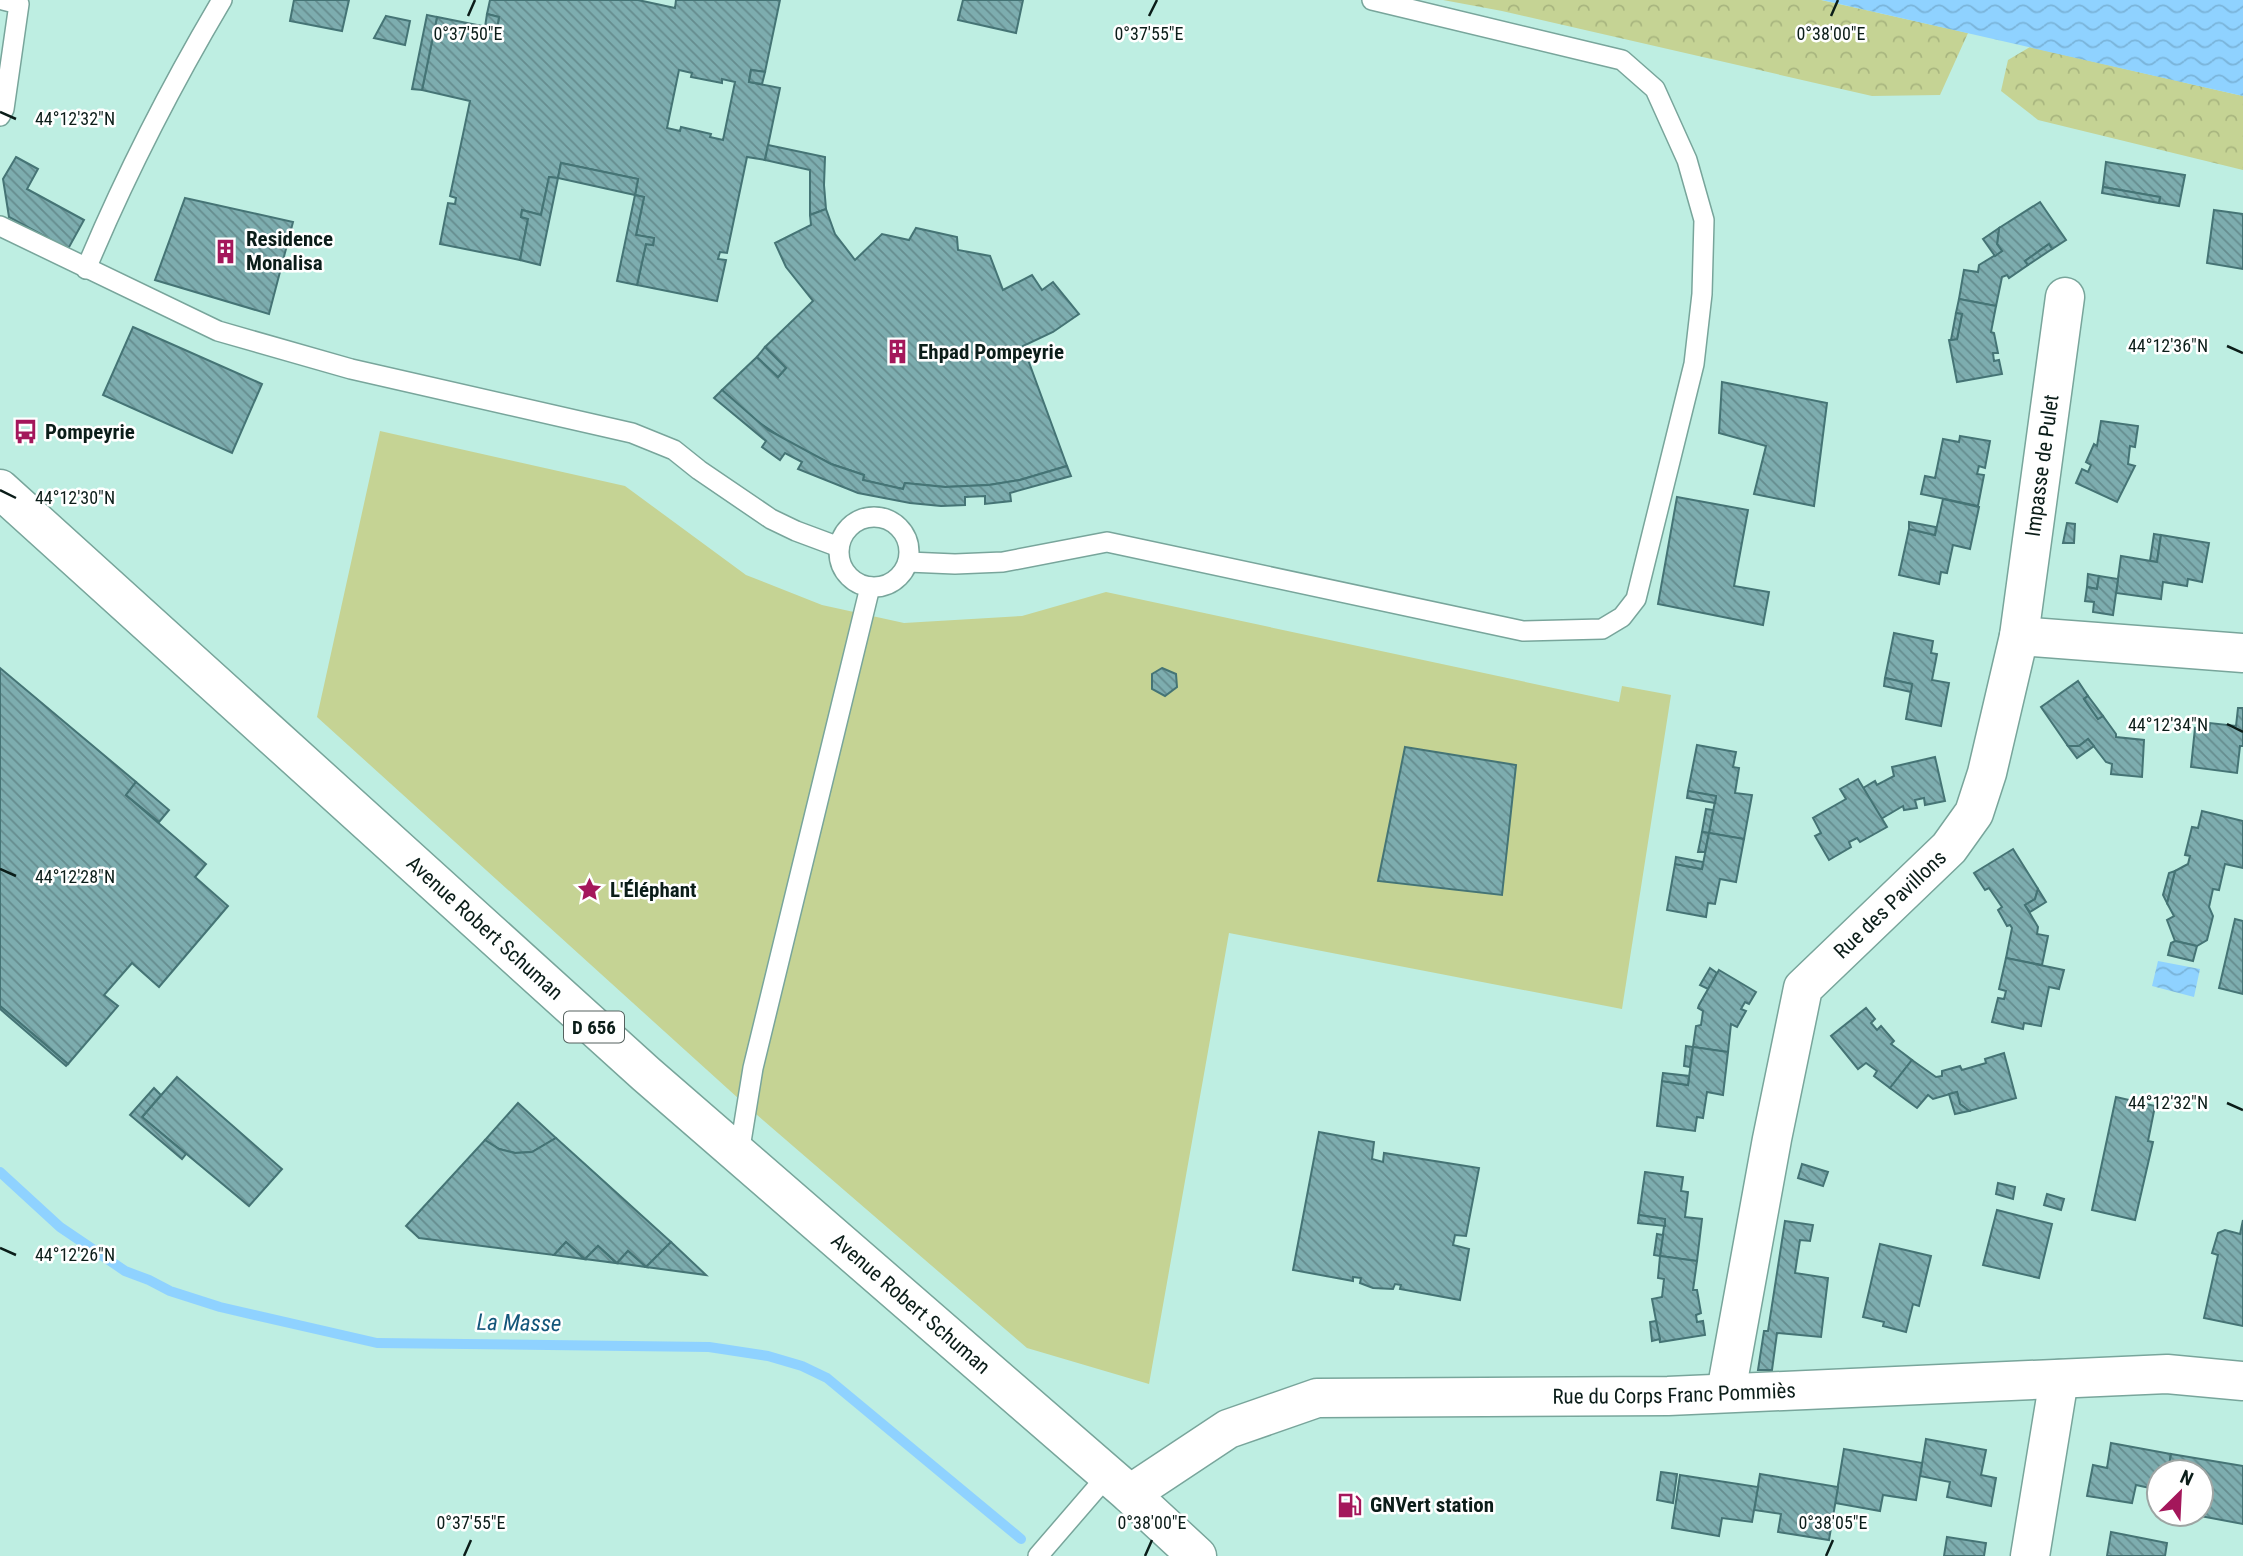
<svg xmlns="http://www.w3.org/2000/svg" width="2243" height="1556" font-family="'Roboto Condensed',sans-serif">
  <defs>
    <pattern id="forest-crowns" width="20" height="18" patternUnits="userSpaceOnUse" patternTransform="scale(1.75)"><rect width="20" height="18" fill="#c5d394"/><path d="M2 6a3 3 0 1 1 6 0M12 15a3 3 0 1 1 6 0" fill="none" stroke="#a8b57f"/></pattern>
    <pattern id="water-waves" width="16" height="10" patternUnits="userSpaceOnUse" patternTransform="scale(1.75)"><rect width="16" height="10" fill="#8fd2ff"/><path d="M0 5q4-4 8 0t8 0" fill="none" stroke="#7ab4da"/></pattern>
    <pattern id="building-back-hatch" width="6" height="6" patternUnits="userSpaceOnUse" patternTransform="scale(1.75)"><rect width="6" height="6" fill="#7dadaf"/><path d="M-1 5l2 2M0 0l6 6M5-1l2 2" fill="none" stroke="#658c8e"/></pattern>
  </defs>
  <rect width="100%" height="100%" fill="#beeee2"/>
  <g fill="url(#forest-crowns)">
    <polygon points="1443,0 1821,0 1968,33 1940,95 1872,96 1502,11"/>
    <polygon points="2030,47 2243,96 2243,170 2038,120 2001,91 2008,60"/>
  </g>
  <polygon fill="#c5d394" points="380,431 625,486 746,575 822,605 904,623 1022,616 1106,592 1619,702 1622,686 1671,695 1622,1009 1229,933 1149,1384 1027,1348 749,1108 317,717"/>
  <g fill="url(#water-waves)">
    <polygon points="1822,0 2243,0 2243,96"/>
    <polygon points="2158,961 2200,969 2194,997 2152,986"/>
  </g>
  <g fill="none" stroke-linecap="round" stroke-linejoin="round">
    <polyline stroke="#8fd2ff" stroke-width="10" points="0,1172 60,1227 125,1271 149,1280 170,1291 220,1307 377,1343 709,1347 768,1356 802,1366 827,1378 1021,1539"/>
  </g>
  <g fill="url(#building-back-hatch)" stroke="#457475" stroke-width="2" fill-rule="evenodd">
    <polygon points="294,0 349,0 342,31 290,21"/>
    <path d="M490,0H638L675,8L676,0H780L765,72L751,70L749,82L780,88L765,160L747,157L727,253L720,252L718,259L726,260L717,301L637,285L646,244L653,245L654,238L636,235L644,197L635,195L638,179L561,163L558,178L549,177L541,215L522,210L521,217L528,219L520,260L440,244L448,203L455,204L456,198L450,196L470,101L422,90L437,17L497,29L499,17L487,14ZM679,70L692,73L691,77L722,83V79L735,82L723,140L710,137L711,134L681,127L680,131L667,128Z"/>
    <polygon points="963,0 1023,0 1016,33 958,20"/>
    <polygon points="487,14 499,17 497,29 485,27"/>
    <polygon points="427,15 437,17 422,90 412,89"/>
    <polygon points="386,16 410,21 405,45 374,38"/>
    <polygon points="751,70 765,72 762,84 749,82"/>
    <polygon points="768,145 825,157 824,185 826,209 810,215 810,170 765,160"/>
    <polygon points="16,157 38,169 27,189 84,220 68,249 9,217 3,179"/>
    <polygon points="2106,162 2185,175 2179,206 2159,203 2160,197 2103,187"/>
    <polygon points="561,163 638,179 635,195 558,178"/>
    <polygon points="549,177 558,178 540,265 520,260 528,219 521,217 522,210 541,215"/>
    <polygon points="2103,187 2160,197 2159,203 2102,193"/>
    <polygon points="635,195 644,197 636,235 654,238 653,245 646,244 637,285 617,281"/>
    <polygon points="185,198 293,222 269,314 155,280"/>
    <polygon points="2040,202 2066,240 2052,249 2049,244 2025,261 2028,265 2009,278 2007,275 2002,277 1996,306 1959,299 1964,270 1978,272 1979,265 2002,251 1997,244 1999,228"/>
    <polygon points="826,209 835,234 855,260 882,234 909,240 916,228 957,237 958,250 990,256 1003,290 1032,275 1042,290 1053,282 1079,314 1053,332 1023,346 1067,466 1020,480 989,485 945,487 905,483 903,489 893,487 863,480 864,475 831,464 793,445 752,418 722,390 757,357 778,377 786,368 765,347 813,301 786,267 775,243 811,225 810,215"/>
    <polygon points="2214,210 2243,214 2243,269 2207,263"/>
    <polygon points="1999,228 1997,244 2002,251 1995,256 1983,239"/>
    <polygon points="2049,244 2052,249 2028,265 2025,261"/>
    <polygon points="1959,299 1996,306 1991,332 1994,333 1998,353 1993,353 1994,361 1999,360 2002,374 1957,382 1949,340 1957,339 1962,314 1956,313"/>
    <polygon points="1956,313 1962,314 1957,339 1951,340"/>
    <polygon points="133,327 262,384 232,453 103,395"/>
    <polygon points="765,347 786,368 778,377 757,357"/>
    <polygon points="1722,382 1827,403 1814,506 1754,494 1766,446 1719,433"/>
    <polygon points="722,390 768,430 831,464 864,475 863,480 903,489 905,483 945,487 989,485 1020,480 1067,466 1071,476 1010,493 1011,501 985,504 985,496 965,497 965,505 941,506 910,503 858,493 798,469 802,462 785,453 780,460 762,447 766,441 714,398"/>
    <polygon points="2101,421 2138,426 2135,447 2130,446 2128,464 2135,466 2117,502 2076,483 2082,469 2088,472 2091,465 2086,462 2094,444 2097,446"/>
    <polygon points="1960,436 1990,441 1985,468 1979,466 1977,474 1984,475 1978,506 1921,494 1925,476 1935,478 1943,439 1959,442"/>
    <polygon points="1677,497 1748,510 1734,586 1769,592 1763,625 1658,604"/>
    <polygon points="1943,499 1979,507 1970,549 1953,545 1947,573 1941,572 1939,584 1899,575 1909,529 1935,535"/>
    <polygon points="1909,522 1936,527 1935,535 1909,529"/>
    <polygon points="2067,523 2075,524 2074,543 2063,543"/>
    <polygon points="2154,534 2161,535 2157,562 2150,561"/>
    <polygon points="2161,535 2209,543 2202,582 2188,579 2187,586 2163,582 2161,599 2116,593 2121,556 2157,562"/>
    <polygon points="2088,574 2099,576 2097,589 2087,587"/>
    <polygon points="2099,576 2118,579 2113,615 2093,612 2094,602 2085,601 2087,587 2097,589"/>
    <polygon points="1894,633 1933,641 1931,653 1937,654 1932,680 1949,683 1941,726 1906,719 1912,684 1885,678"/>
    <polygon points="0,668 136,782 126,795 206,864 195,877 228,906 159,987 132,963 104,995 118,1006 68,1064 0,1006"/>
    <polygon points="1162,668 1176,674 1177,687 1165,696 1152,689 1152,674"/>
    <polygon points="1885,678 1912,684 1911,692 1884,686"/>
    <polygon points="2078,681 2088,696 2084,699 2098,719 2103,716 2116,734 2116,737 2144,740 2142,777 2111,774 2112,764 2106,762 2088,739 2079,746 2068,746 2041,707"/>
    <polygon points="2088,696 2103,716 2098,719 2084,699"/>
    <polygon points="2238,708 2243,708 2243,746 2240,746 2237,773 2191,767 2195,728 2209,730 2210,723 2236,726"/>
    <polygon points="2088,739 2094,746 2077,758 2068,746 2079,746"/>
    <polygon points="1697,745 1736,752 1733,767 1739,768 1735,793 1752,795 1744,839 1709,833 1716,796 1688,791"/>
    <polygon points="1405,747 1516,765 1502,895 1378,881"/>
    <polygon points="1935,757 1945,801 1925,805 1924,798 1915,800 1917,808 1904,810 1903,806 1881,819 1863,788 1875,781 1877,785 1894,776 1892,767"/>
    <polygon points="1858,779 1887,827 1860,842 1857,838 1849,842 1851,847 1829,860 1815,836 1821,833 1813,818 1846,799 1840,789"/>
    <polygon points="136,782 169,810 159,822 126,795"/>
    <polygon points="1688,791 1716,796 1715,803 1687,798"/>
    <polygon points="1706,809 1713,810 1709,833 1702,832"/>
    <polygon points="2202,811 2243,821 2243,868 2225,864 2219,890 2213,889 2209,907 2213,916 2207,940 2197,946 2175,941 2167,920 2174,916 2167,903 2175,871 2188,864 2190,856 2185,855 2192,827 2198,828"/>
    <polygon points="1702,832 1709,833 1705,852 1698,852"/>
    <polygon points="1709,833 1744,839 1736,882 1720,879 1715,904 1708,903 1706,917 1667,910 1675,864 1702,869"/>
    <polygon points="2013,849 2038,889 2035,899 2025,905 2038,927 2037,934 2048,936 2042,965 2006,958 2012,928 2010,925 2007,926 1998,910 2002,907 1989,888 1985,890 1974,873"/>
    <polygon points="1676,857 1703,862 1702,869 1675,864"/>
    <polygon points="2175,871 2167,903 2163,895 2169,873"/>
    <polygon points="2038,889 2046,902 2030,912 2025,905 2035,899"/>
    <polygon points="2235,919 2243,921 2243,994 2219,988"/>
    <polygon points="2175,941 2197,946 2193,961 2168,955 2171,943"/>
    <polygon points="2006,958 2064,970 2059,989 2049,987 2041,1026 2024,1023 2023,1029 1992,1022 1998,998 2004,999 2006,991 1999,989"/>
    <polygon points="1710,968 1717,973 1708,989 1700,985"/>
    <polygon points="1719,970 1756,992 1749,1004 1745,1002 1741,1009 1746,1011 1737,1027 1731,1024 1728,1052 1693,1047 1696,1026 1701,1025 1703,1011 1698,1008 1699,1005"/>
    <polygon points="0,1006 68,1064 66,1066 0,1009"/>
    <polygon points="1866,1008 1875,1019 1871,1023 1877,1030 1881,1026 1894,1041 1891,1044 1912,1060 1890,1088 1874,1076 1877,1071 1866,1063 1858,1069 1831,1036"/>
    <polygon points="1686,1046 1693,1047 1690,1067 1684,1066"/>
    <polygon points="1693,1047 1728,1052 1723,1095 1707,1092 1703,1118 1697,1117 1695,1131 1657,1126 1662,1081 1688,1085"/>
    <polygon points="2004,1053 2016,1098 1969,1111 1960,1104 1957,1092 1933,1099 1928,1095 1917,1108 1890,1088 1912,1060 1936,1077 1942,1076 1942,1071 1960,1066 1962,1070 1986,1063 1985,1059"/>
    <polygon points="1663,1073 1689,1076 1688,1085 1662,1081"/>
    <polygon points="177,1077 282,1169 249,1206 142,1117"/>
    <polygon points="154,1088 161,1095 142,1117 186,1154 182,1159 130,1115"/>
    <polygon points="1957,1092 1960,1104 1969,1111 1955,1114 1949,1094"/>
    <polygon points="2116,1097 2155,1106 2148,1141 2153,1142 2135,1220 2092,1210"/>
    <polygon points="518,1103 556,1138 532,1152 515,1153 499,1149 485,1140"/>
    <polygon points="1319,1132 1374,1142 1372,1159 1383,1162 1384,1153 1479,1168 1466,1236 1455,1235 1453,1245 1469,1249 1460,1300 1400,1289 1401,1285 1395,1284 1393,1289 1373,1288 1360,1283 1361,1278 1353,1277 1353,1281 1293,1270"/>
    <polygon points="556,1138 671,1242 646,1267 628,1251 617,1263 598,1246 585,1259 566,1242 554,1255 419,1238 406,1226 485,1140 499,1149 515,1153 532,1152"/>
    <polygon points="1802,1164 1828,1172 1823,1186 1798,1178"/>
    <polygon points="1645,1172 1683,1177 1681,1191 1688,1192 1685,1217 1702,1219 1697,1261 1660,1256 1665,1219 1639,1215"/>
    <polygon points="1998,1183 2015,1187 2013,1199 1996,1194"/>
    <polygon points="2047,1194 2064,1199 2061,1210 2044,1205"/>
    <polygon points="1997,1210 2052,1224 2039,1278 1983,1265"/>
    <polygon points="1639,1215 1665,1219 1665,1226 1638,1223"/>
    <polygon points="2243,1220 2243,1326 2204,1318 2218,1255 2212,1253 2218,1233 2225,1230 2240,1234"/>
    <polygon points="1785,1221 1813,1225 1810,1241 1800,1240 1795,1273 1828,1278 1821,1337 1777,1333 1772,1370 1758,1370 1764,1331 1768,1331"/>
    <polygon points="1657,1234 1663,1235 1660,1256 1654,1255"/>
    <polygon points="566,1242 584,1259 554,1255"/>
    <polygon points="671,1242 706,1275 646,1267"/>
    <polygon points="1880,1244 1931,1256 1919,1306 1913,1304 1906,1332 1883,1326 1884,1322 1863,1317"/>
    <polygon points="598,1246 616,1263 585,1259"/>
    <polygon points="628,1251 646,1267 617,1263"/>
    <polygon points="1660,1256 1697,1261 1693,1290 1697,1290 1701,1313 1696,1315 1697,1322 1703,1321 1705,1335 1660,1342 1652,1299 1662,1297 1664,1279 1658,1278"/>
    <polygon points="1656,1321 1660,1339 1652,1341 1650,1322"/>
    <polygon points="1926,1439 1986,1450 1981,1475 1996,1478 1991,1506 1947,1497 1950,1482 1920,1476"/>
    <polygon points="2111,1443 2171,1454 2168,1472 2159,1472 2159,1490 2136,1485 2132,1503 2087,1496 2093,1465 2107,1468"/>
    <polygon points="1844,1449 1922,1463 1916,1500 1883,1495 1880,1511 1835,1503"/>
    <polygon points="2171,1454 2243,1466 2243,1524 2195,1515 2201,1514 2201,1472 2168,1472"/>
    <polygon points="1661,1472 1677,1474 1673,1503 1657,1500"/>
    <polygon points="1760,1474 1838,1487 1829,1540 1778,1532 1781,1514 1754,1510"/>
    <polygon points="1680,1475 1758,1487 1752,1522 1722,1518 1719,1536 1672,1528"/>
    <polygon points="2111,1532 2167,1543 2165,1556 2107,1556"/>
    <polygon points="1947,1537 1986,1543 1984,1556 1944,1556"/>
  </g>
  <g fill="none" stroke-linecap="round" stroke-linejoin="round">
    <defs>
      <g id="lane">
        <polyline points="0,116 4,109 19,4 3,0"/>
        <polyline points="0,226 218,331 351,369 632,433 674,450 699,470 771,519 796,531 839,547"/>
        <path d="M86,269C125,176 171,86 222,0"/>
        <circle cx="874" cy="552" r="35"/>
        <polyline points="908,562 955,564 1003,562 1107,542 1523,631 1602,629 1622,617 1636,599 1694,364 1702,294 1704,220 1687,160 1655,89 1622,60 1372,0"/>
        <polyline points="739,1154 753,1068 870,587"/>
        <polyline points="1038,1556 1107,1476"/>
      </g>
      <g id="street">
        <path id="s1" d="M2019,636L2065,297"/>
        <path id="s2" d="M1726,1392L1772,1139L1803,988L1949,848L1974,813L1987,773L2019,636L2243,653"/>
        <path id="s3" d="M1130,1494L1228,1429L1317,1398L1668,1396L2167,1374L2243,1381"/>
        <polyline points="2030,1556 2059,1379"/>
      </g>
      <g id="primary">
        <path id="s4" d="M0,489L646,1074L1130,1494L1197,1556"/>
      </g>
    </defs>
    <use href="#lane" stroke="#78a59b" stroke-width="22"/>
    <use href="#street" stroke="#78a59b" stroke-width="41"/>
    <use href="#primary" stroke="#78a59b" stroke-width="41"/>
    <use href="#lane" stroke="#fff" stroke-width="19"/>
    <use href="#street" stroke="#fff" stroke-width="38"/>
    <use href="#primary" stroke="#fff" stroke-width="38"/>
  </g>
  <path fill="none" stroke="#0b1d19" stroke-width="2.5" d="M468,16L475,0M1149,16L1157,0M1831,16L1838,0M0,112L16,119M2227,346L2243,353M0,490L16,498M2227,724L2243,732M0,869L16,876M2227,1103L2243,1110M0,1248L16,1255M464,1556L471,1540M1145,1556L1152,1540M1826,1556L1833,1540"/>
  <defs>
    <symbol id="building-bare" viewBox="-9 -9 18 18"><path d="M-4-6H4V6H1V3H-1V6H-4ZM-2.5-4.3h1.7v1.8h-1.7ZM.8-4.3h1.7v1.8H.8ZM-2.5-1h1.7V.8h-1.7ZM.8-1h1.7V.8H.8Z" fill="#a4175b" stroke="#fff" stroke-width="2.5" paint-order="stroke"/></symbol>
    <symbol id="bus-bare" viewBox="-9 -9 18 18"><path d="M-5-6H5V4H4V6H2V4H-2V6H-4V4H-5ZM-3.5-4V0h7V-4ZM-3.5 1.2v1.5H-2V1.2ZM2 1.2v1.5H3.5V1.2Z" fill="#a4175b" stroke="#fff" stroke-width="2.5" paint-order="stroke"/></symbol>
    <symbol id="sight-bare" viewBox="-9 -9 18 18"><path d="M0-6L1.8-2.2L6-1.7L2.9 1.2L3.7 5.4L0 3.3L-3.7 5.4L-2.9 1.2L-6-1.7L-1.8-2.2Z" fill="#a4175b" stroke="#fff" stroke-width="2.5" paint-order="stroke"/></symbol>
    <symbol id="fuel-bare" viewBox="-9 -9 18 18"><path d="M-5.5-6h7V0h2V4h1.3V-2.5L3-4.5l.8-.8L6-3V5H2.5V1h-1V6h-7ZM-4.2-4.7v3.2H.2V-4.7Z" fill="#a4175b" stroke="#fff" stroke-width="2.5" paint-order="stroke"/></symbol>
  </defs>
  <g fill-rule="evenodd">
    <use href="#building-bare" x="208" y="234" width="35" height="35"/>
    <use href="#building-bare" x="880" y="334" width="35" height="35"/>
    <use href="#bus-bare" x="8" y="414" width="35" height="35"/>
    <use href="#sight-bare" x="572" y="872" width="35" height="35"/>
    <use href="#fuel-bare" x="1332" y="1488" width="35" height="35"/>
  </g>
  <g text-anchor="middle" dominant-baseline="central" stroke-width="5" stroke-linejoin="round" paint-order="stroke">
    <rect fill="#fff" stroke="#54615e" stroke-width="2" x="564" y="1011.5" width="60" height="31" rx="5"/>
    <g font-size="19" font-weight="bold" fill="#0b1d19">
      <text x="594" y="1027">D 656</text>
    </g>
    <g font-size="21" font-weight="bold" fill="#0b1d19" stroke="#fff" text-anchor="start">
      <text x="246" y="239">Residence<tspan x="246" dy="24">Monalisa</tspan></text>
      <text x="918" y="352">Ehpad Pompeyrie</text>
      <text x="45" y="432">Pompeyrie</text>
      <text x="610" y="890">L'Éléphant</text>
      <text x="1370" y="1505">GNVert station</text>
    </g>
    <g font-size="21" fill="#0b1d19" stroke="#fff">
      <text stroke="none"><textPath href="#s1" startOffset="172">Impasse de Pulet</textPath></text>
      <text stroke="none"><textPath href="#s2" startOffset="532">Rue des Pavillons</textPath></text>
      <text stroke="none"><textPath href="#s4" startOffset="654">Avenue Robert Schuman</textPath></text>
      <text stroke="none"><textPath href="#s4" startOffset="1222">Avenue Robert Schuman</textPath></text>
      <text stroke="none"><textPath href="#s3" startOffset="569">Rue du Corps Franc Pommiès</textPath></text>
    </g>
    <g font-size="23" font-style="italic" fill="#13567a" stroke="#fff">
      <text transform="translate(519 1323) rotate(1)">La Masse</text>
    </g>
  </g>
  <g font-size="18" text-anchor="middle" fill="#0b1d19" stroke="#fff" stroke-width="5" stroke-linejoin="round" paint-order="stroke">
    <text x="1149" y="40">0°37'55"E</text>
    <text x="1831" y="40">0°38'00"E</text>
    <text x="468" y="40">0°37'50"E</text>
    <text x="75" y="125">44°12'32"N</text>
    <text x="2168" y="352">44°12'36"N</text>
    <text x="75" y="504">44°12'30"N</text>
    <text x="2168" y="731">44°12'34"N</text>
    <text x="75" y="883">44°12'28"N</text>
    <text x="2168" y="1109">44°12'32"N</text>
    <text x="75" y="1261">44°12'26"N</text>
    <text x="471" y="1529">0°37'55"E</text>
    <text x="1152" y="1529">0°38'00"E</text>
    <text x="1833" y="1529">0°38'05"E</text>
  </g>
  <g transform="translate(2180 1493) rotate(24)"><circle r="33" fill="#ffffff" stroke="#9da5a3" stroke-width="2"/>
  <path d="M0-5L12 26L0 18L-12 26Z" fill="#a4175b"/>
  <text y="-10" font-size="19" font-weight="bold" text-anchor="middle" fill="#0b1d19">N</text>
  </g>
</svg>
